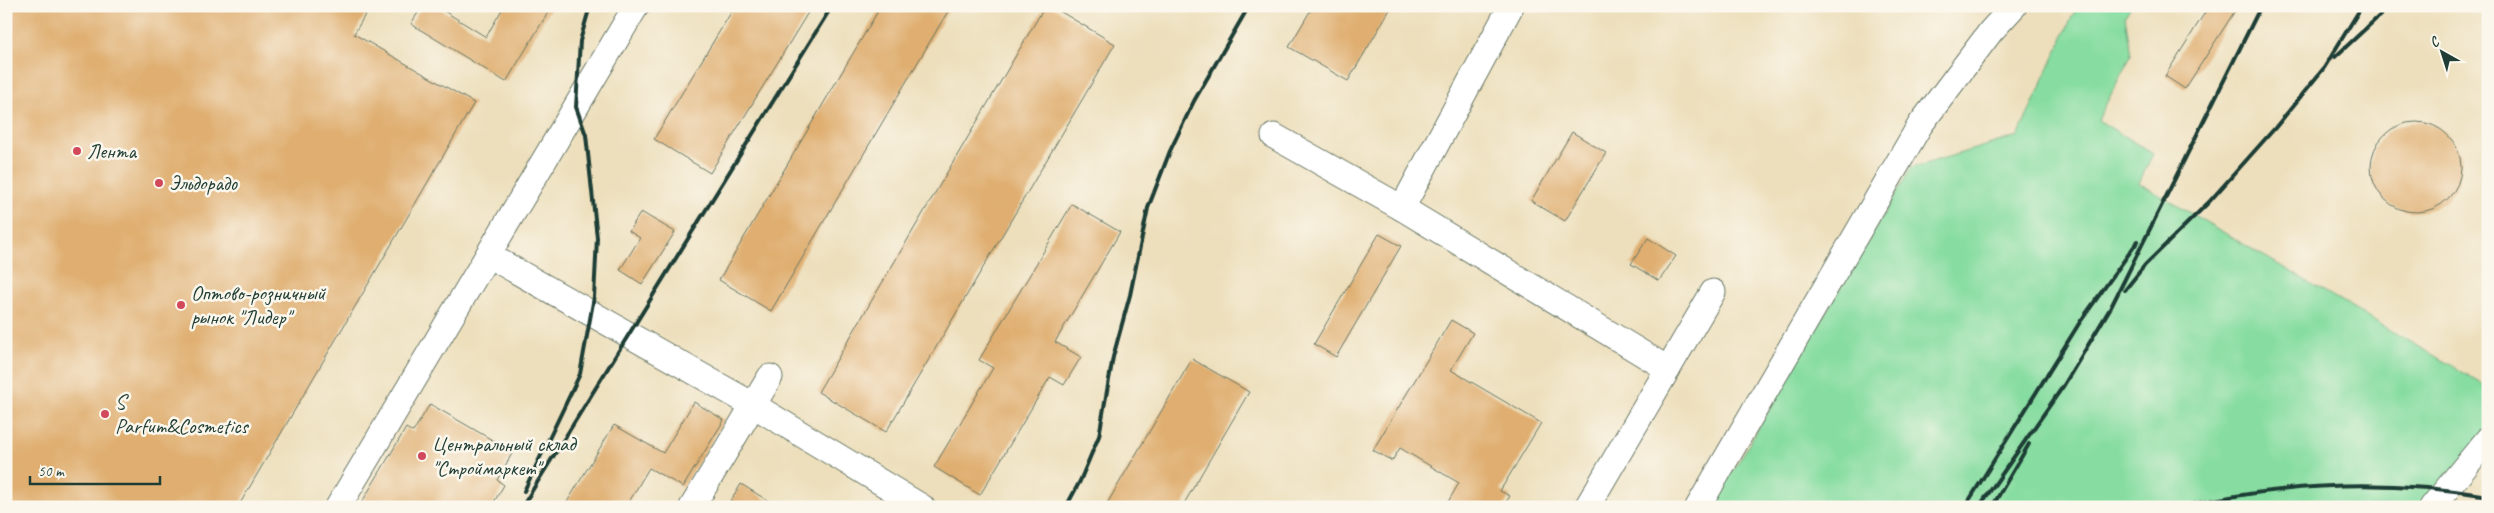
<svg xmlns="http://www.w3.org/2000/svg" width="2494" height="513" font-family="Caveat,sans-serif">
  <rect width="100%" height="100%" fill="#fbf7ec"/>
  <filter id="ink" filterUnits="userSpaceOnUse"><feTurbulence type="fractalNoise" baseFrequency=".02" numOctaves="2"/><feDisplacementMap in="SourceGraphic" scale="10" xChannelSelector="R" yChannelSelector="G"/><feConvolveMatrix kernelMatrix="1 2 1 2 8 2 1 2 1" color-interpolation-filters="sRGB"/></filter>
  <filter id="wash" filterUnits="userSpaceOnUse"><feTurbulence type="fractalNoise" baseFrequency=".0096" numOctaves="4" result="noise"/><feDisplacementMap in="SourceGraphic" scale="20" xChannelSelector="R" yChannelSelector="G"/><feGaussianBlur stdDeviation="1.12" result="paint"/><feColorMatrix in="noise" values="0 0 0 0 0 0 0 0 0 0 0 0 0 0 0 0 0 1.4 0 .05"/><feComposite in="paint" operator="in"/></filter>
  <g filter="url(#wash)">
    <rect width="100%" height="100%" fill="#eddfbc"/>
    <polygon fill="#87dda1" stroke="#538d6a" points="2077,6 2131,6 2125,16 2131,55 2098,120 2153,154 2139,183 2488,387 2488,436 2418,507 1712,507 1911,168 2018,136"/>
    <g id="blocks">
      <g fill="#dfae6f">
        <polygon points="6,6 370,6 354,34 474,103 238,507 6,507"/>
        <polygon points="422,6 436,6 486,37 504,6 552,6 506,82 411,24"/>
        <polygon points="735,6 812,6 710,173 654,139"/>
        <polygon points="881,6 951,6 771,311 719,280"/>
        <polygon points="1045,6 1051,6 1115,44 886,432 818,392"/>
        <polygon points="1313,6 1392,6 1348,81 1289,47"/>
        <polygon points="2209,6 2238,6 2185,89 2165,76"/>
        <circle cx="2416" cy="167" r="45"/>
        <polygon points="1572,132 1606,153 1565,221 1531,201"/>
        <polygon points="1072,204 1120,232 1055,342 1081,357 1064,385 1050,377 980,495 934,467 993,368 979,360"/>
        <polygon points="641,212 675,232 642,284 620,270 640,238 629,231"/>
        <polygon points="1379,234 1401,246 1336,357 1314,344"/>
        <polygon points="1648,238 1676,256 1659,281 1631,264"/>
        <polygon points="1451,320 1473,333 1451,370 1541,423 1500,491 1510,496 1503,507 1445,507 1459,483 1400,448 1392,461 1373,450"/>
        <polygon points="1192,359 1249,392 1182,507 1105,507"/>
        <polygon points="694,402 724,420 683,487 649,468 626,507 564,507 614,425 663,453"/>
        <polygon points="430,404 513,452 497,480 504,485 491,507 359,507 406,428 413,432"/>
        <polygon points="741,484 778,507 727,507"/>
      </g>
    </g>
  </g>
  <g filter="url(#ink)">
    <use href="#blocks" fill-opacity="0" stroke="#677664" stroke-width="1"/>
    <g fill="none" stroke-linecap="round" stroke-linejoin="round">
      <defs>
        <g id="minor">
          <polyline points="1274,136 1402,208 1668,369"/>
          <polyline points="1402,208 1511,6"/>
          <polyline points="488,255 753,405 922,507"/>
          <polyline points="338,507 636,6"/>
          <polyline points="692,507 770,377"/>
          <polyline points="1587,507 1713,292"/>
          <polyline points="1698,507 1920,125 1991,31 2014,6"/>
          <polyline points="2432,507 2488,439"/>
        </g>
      </defs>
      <use href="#minor" stroke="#677664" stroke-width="27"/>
      <use href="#minor" stroke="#fff" stroke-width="25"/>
      <g stroke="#1f3d34" stroke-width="4">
        <polyline points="2335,57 2390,6"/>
        <polyline points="2125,290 2145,265 2209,202 2275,128 2324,68 2362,6"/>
        <polyline points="524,491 580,374 594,297 597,238 586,135 576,107 580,41 590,6"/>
        <polyline points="522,507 832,6"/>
        <polyline points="1066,507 1080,481 1099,436 1113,357 1130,295 1148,208 1170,151 1194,101 1249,6"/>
        <polyline points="1965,507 2080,322 2138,241"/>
        <polyline points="1979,507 2064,385 2111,307 2261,6"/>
        <polyline points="1992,507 2029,444"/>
        <path d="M2181,507C2283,483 2384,478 2488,496"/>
      </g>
    </g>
  </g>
  <g fill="#d1495b" stroke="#fbf7ec" stroke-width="2">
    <circle cx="77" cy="151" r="5"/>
    <circle cx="159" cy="183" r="5"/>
    <circle cx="181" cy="305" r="5"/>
    <circle cx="105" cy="414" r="5"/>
    <circle cx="422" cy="456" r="5"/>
  </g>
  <g text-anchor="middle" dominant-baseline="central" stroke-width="5" stroke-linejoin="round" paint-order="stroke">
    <g font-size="21" fill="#1f3d34" stroke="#fbf7ec" text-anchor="start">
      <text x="87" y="151">Лента</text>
      <text x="169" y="183">Эльдорадо</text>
      <text x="191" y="293">Оптово-розничный<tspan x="191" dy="24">рынок "Лидер"</tspan></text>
      <text x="115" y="402">S<tspan x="115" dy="24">Parfum&amp;Cosmetics</tspan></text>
      <text x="432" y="444">Центральный склад<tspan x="432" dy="24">"Строймаркет"</tspan></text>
    </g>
  </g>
  <rect width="2494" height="513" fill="none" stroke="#fbf7ec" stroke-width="25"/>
  <g transform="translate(2442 52) rotate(321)" stroke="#fbf7ec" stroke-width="4" paint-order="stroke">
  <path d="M0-4L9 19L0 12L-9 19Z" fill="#1f3d34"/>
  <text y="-8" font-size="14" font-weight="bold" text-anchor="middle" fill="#1f3d34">С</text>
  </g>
  <path d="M30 476v8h130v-8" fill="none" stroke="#1f3d34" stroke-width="2.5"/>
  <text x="38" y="476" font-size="15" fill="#1f3d34" stroke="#fbf7ec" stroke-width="4" paint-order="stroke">50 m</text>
</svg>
